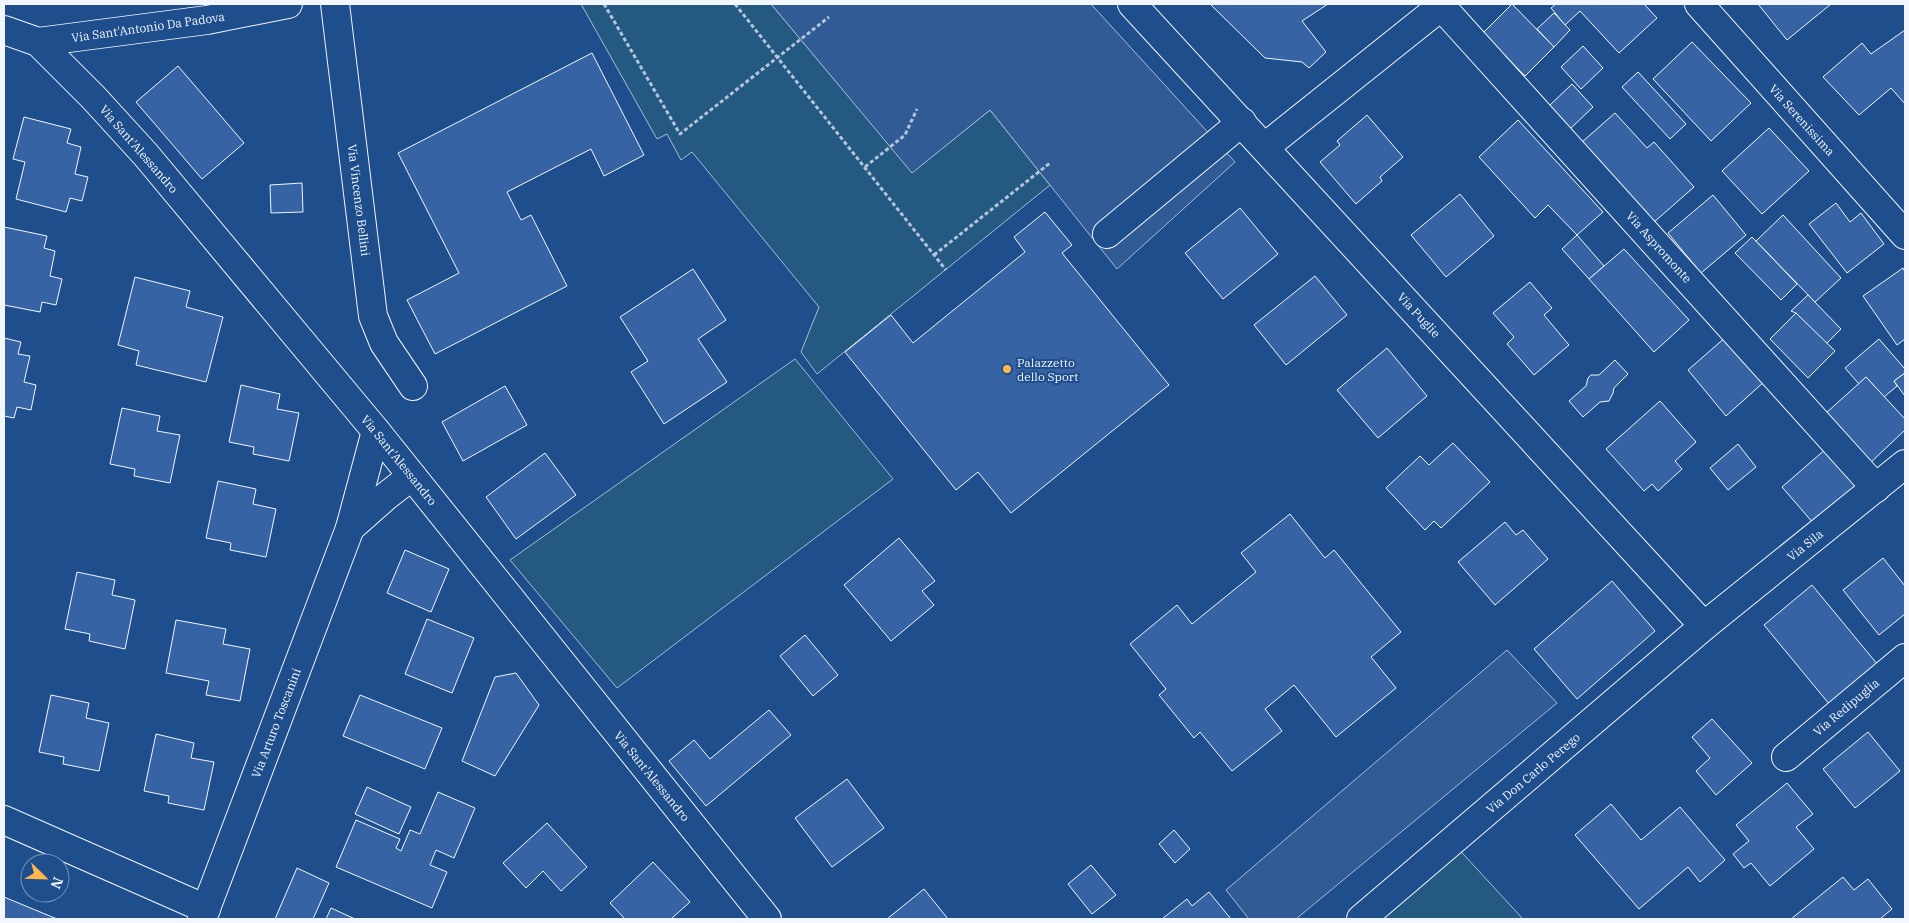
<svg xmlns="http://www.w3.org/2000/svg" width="1909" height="923" font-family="'IBM Plex Serif',serif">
  <rect width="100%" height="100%" fill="#1f4e8c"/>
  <g fill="#245a82" stroke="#a8bbd7">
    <polygon points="581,4 771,4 912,172 990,110 1050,185 817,374 801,352 819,307 692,152 681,160 667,134 657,139"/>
    <polygon points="795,359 893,479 617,688 510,560"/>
    <polygon points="1454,844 1523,919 1367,919"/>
  </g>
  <g fill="#305b95" stroke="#a8bbd7">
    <polygon points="771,4 1091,4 1235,162 1117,269 990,110 912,173"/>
    <polygon points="1507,650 1557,703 1296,919 1249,919 1226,890"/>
  </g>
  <g fill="#3563a3" stroke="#f2f6ff">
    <polygon points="1213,4 1328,4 1302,21 1326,52 1309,68 1302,62 1265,58 1211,5"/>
    <polygon points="1512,4 1554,47 1525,76 1483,33"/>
    <polygon points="1556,4 1644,4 1657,18 1619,53 1580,11 1565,25 1551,8"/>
    <polygon points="1758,4 1831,4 1787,40"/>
    <polygon points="1554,13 1570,30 1554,47 1537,29"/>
    <polygon points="1905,30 1905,104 1891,88 1859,115 1823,77 1862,43 1871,54"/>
    <polygon points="1692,42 1751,103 1711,141 1653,79"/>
    <polygon points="1583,46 1603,68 1581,89 1561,67"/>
    <polygon points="592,53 644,155 604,176 591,149 507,192 521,220 531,215 567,286 435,354 407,300 459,273 398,153"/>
    <polygon points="178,66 244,143 202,179 136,102"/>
    <polygon points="1638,72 1686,124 1670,139 1622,87"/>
    <polygon points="1572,84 1593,107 1570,129 1549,106"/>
    <polygon points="1615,113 1647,148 1654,142 1694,187 1653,223 1581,143"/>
    <polygon points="1367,115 1403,157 1380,177 1382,181 1356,204 1320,162 1340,145 1337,141"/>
    <polygon points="24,117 71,129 67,143 81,147 75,174 88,177 82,201 70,198 66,212 16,199 25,162 13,159"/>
    <polygon points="1518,120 1603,212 1577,235 1548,205 1535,218 1479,157"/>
    <polygon points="1769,128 1809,171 1762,214 1722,171"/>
    <polygon points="302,183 303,212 271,213 270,185"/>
    <polygon points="1460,194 1494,236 1446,277 1411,235"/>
    <polygon points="1713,195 1746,235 1701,273 1668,233"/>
    <polygon points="1836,203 1850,222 1861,213 1884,244 1847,273 1809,224"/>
    <polygon points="1240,208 1278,254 1223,299 1185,253"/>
    <polygon points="1045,212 1072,245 1062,253 1169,385 1011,513 978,472 956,490 845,352 891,315 913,343 1025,252 1014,237"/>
    <polygon points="1783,215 1841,278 1815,302 1756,241"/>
    <polygon points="4,227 47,236 44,248 55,251 50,276 62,279 56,305 42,302 40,312 4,305"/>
    <polygon points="1577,235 1604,266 1589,279 1562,249"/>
    <polygon points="1752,237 1797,284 1781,300 1735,253"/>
    <polygon points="1624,249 1689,320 1654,352 1589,279"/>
    <polygon points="1903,268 1905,272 1905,339 1897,345 1863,296"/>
    <polygon points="693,269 726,320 698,339 727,382 664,424 631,372 648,361 620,317"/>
    <polygon points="1315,276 1347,315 1286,365 1254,325"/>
    <polygon points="135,277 190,291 186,307 223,317 206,382 136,365 139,351 118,345"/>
    <polygon points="1530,282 1552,308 1544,315 1569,345 1534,375 1507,344 1514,337 1493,313"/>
    <polygon points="1808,295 1841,329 1826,344 1796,313 1791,311"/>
    <polygon points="1796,313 1835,351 1808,378 1770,339"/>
    <polygon points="1727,336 1765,381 1726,416 1688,370"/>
    <polygon points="4,338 21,342 18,354 30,356 24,382 36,385 31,410 17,407 14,418 4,416"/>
    <polygon points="1879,339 1905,369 1905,373 1894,381 1897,386 1884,397 1866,377 1859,384 1845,368"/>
    <polygon points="1387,348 1427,396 1378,438 1337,390"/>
    <polygon points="1615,360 1628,374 1614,388 1613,393 1609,401 1600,402 1583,417 1569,401 1586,386 1588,378 1591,375 1599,375"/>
    <polygon points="1905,373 1905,396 1894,381"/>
    <polygon points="1866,377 1905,419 1905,430 1870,463 1825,414"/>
    <polygon points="241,385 280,394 277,409 299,413 289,461 253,454 254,447 229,442"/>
    <polygon points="505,386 527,425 463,461 442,422"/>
    <polygon points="1660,401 1696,442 1675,461 1682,469 1658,491 1652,484 1644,491 1606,449"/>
    <polygon points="122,408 160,416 157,431 180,435 170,483 134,476 135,469 110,464"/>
    <polygon points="1453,443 1490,482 1441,528 1434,521 1425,530 1386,488 1420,456 1429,465"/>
    <polygon points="1738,444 1756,467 1728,490 1710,468"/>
    <polygon points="1827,448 1859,484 1814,524 1782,487"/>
    <polygon points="545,453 576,495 516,539 486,497"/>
    <polygon points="218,481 256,489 253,504 276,509 266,557 230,550 231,543 206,538"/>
    <polygon points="1290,514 1325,558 1334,550 1401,632 1371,657 1396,688 1336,737 1294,685 1265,709 1282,731 1232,771 1200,732 1194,738 1159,695 1166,689 1130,644 1177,605 1192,624 1256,572 1241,553"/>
    <polygon points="1505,522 1516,535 1523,530 1548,559 1495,605 1458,562"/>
    <polygon points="899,538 935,581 922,591 934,605 891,641 844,585"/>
    <polygon points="405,550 449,569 431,612 387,593"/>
    <polygon points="1883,558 1905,586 1905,614 1879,635 1843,590"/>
    <polygon points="77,572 115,580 112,595 135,600 125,649 89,641 90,634 65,629"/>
    <polygon points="1612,581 1655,631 1577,699 1534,649"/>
    <polygon points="1812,585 1878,665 1830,705 1764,625"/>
    <polygon points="427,619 474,638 452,693 405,674"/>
    <polygon points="176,620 226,629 223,644 250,649 240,701 206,695 209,681 166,673"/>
    <polygon points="805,635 838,675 813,696 780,656"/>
    <polygon points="516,673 539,705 495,776 462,761 495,677"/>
    <polygon points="51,695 89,703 86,718 109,723 99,771 63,764 64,757 39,752"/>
    <polygon points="360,695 442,728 425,769 343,736"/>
    <polygon points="769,710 791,735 706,806 669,761 694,740 710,759"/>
    <polygon points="1712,719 1752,763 1716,795 1696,771 1710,758 1692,737"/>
    <polygon points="1868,732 1900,771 1855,808 1823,769"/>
    <polygon points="156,734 194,743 191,758 214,762 204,810 168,803 169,796 144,791"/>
    <polygon points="847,779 884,828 832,867 795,818"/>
    <polygon points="1787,783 1813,814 1796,827 1814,849 1770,886 1751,863 1744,868 1733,854 1749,841 1736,825"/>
    <polygon points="367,787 411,807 399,834 355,814"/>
    <polygon points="438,792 475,808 454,858 436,850 430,865 447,872 432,908 336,867 356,820 400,839 396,848 401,851 410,830 420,834"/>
    <polygon points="1611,804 1641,840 1680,807 1725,860 1700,882 1688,867 1639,909 1575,835"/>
    <polygon points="547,823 587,867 561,891 543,871 526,888 503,863"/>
    <polygon points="1174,830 1190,849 1175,863 1159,844"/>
    <polygon points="653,862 690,902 671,919 625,919 610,903"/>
    <polygon points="1091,865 1116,895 1092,914 1068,884"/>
    <polygon points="297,868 329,883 313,919 275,919"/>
    <polygon points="1843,877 1854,890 1868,879 1892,909 1880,919 1791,919"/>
    <polygon points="924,889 948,919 887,919"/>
    <polygon points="1209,892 1231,919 1162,919 1187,899 1192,906"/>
    <polygon points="4,897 57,919 4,919"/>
    <polygon points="331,908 355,919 326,919"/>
  </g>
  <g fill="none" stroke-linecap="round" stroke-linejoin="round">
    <defs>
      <g id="minor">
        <polyline points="335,4 373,316 384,343 413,386"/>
        <polyline points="1132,4 1704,626"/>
        <polyline points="1699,4 1905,235"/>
        <polyline points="1441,6 1876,488"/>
        <polyline points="4,30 38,42 94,98 146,155 376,431 767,919"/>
        <polyline points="38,42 207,20 288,4"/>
        <polyline points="1265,147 1444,4"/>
        <polyline points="1107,234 1242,122"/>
        <polyline points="350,528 385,497 412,476"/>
        <polyline points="1786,757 1905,658"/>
        <polyline points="4,820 206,909"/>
        <polyline points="202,919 350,528 376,431"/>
        <polyline points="1361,919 1704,626 1905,464"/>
      </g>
    </defs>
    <use href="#minor" stroke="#f2f6ff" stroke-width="30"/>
    <g stroke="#b3c4dc" stroke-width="3" stroke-dasharray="4 2.5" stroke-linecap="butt">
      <polyline points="604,4 680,134 829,17"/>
      <polyline points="735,4 946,270"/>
      <polyline points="865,167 905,135 917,109"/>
      <polyline points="934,255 1050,163"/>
    </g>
    <use href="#minor" stroke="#1f4e8c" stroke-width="28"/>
  </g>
  <circle fill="#ffb74d" stroke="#1f4e8c" stroke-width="2" cx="1007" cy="369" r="5"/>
  <g text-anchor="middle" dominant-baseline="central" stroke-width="4" stroke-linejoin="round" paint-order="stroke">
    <g font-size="12" fill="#f2f6ff" stroke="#1f4e8c">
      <text transform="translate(148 27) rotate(-8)">Via Sant'Antonio Da Padova</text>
      <text transform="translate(1802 120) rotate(48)">Via Serenissima</text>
      <text transform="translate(139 149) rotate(49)">Via Sant'Alessandro</text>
      <text transform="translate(359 200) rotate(83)">Via Vincenzo Bellini</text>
      <text transform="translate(1659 247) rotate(48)">Via Aspromonte</text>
      <text transform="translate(1419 315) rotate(47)">Via Puglie</text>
      <text transform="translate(399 460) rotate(51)">Via Sant'Alessandro</text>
      <text transform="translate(1805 545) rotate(-39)">Via Sila</text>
      <text transform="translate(1846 707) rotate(-40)">Via Redipuglia</text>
      <text transform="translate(276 723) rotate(-69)">Via Arturo Toscanini</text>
      <text transform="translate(1533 773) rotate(-40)">Via Don Carlo Perego</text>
      <text transform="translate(652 776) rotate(51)">Via Sant'Alessandro</text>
    </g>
    <g font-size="12" fill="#f2f6ff" stroke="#1f4e8c" text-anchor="start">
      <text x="1017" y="362">Palazzetto<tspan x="1017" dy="14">dello Sport</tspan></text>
    </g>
  </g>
  <rect width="1909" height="923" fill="none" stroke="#f2f6ff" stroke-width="10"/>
  <g transform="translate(45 878) rotate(113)"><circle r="24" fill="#1f4e8c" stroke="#7391ba"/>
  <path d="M0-4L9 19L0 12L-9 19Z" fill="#ffb74d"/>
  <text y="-8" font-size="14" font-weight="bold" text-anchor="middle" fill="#f2f6ff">N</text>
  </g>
</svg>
